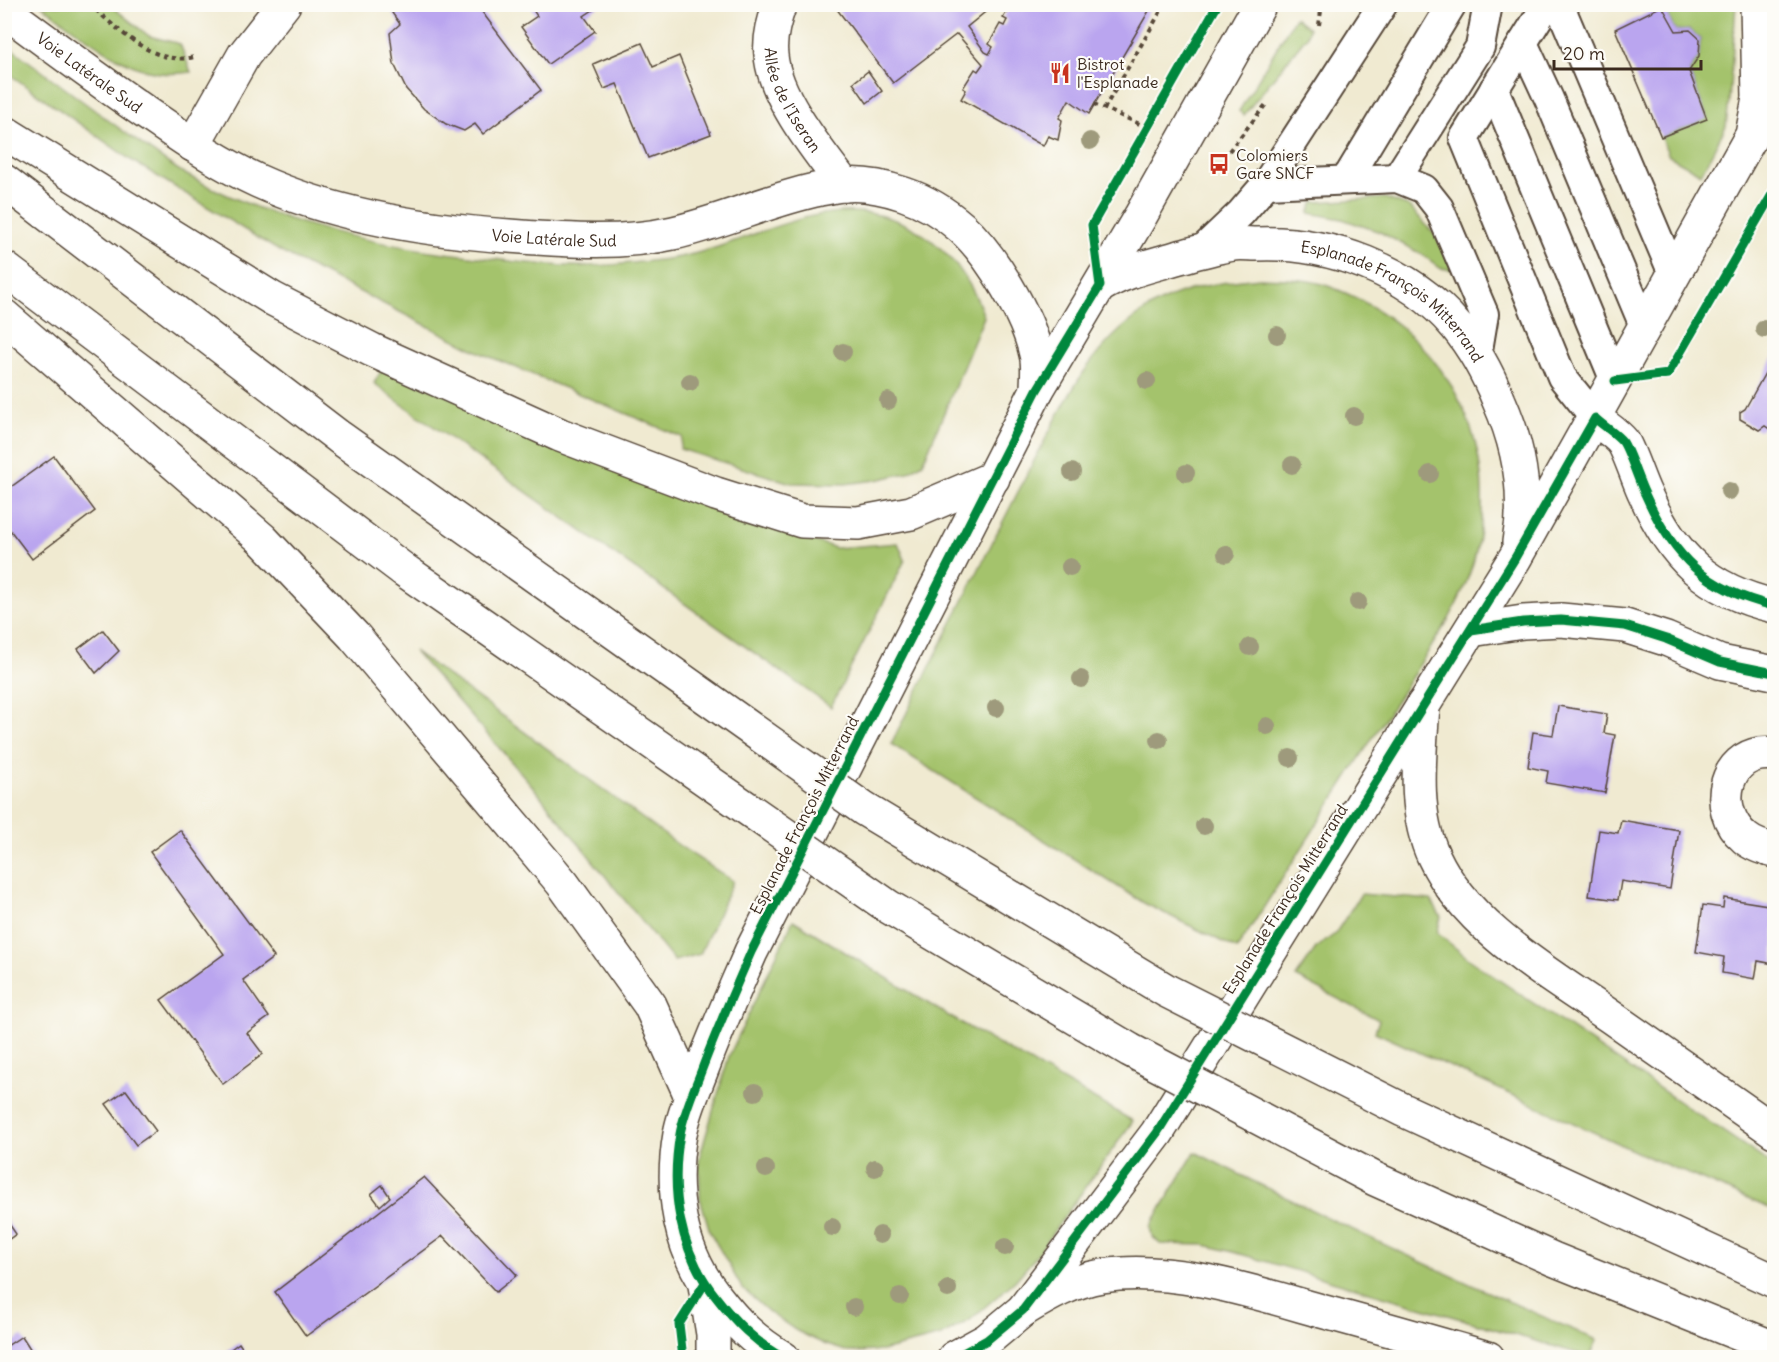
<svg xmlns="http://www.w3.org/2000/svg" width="1779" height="1362" font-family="Delius,sans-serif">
  <rect width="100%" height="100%" fill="#fdfcf7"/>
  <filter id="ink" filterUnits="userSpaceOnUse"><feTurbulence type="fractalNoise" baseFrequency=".0167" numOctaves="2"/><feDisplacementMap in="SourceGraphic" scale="12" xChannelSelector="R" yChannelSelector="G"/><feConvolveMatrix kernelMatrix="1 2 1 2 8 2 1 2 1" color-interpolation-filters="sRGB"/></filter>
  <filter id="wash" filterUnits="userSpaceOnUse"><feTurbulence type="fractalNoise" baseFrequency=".008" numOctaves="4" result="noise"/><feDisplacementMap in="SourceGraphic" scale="24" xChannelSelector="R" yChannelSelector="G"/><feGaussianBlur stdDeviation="1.35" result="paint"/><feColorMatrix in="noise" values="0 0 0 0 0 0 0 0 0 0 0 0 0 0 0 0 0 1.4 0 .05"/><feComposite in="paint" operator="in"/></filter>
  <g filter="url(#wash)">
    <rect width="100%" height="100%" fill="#f0ead1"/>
    <g fill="#a4c36c" stroke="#707645" stroke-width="1.5">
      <polygon points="1663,4 1736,5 1729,101 1726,126 1701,174 1669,156 1661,137 1707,118 1689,71 1699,56 1700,39 1690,30 1676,31 1662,6"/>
      <path d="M41,5H110L149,36L180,44L191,72C177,74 163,75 149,71C115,63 69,25 41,5Z"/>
      <polygon points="1295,17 1309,28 1307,36 1244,115 1239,111"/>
      <path d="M4,43C49,76 92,109 137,141C153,152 169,165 187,175C274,223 371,245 470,256C502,260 535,265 568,266C601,267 634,263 667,259C735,251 806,200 874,214C928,225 967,266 984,317L923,463L907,473L876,480L845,484L791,483L680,449L682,437L481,353L281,252L131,160L5,71Z"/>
      <polygon points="1385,198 1410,207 1435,235 1454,270 1440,268 1423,255 1380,232 1342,219 1309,213 1314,202"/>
      <path d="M1260,278C1282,279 1307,278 1328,286C1435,324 1500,429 1478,542C1473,570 1462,594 1449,619L1237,949L1144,903L891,744C926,674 962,603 997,533C1014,500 1030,468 1047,436C1073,386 1096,344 1143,312C1178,288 1219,282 1260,278Z"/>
      <polygon points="383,368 714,509 836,548 898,543 905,560 831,707 396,400 374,383"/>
      <polygon points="414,651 684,849 733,881 700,954 674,961 529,782"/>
      <polygon points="1361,894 1431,900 1441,917 1437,933 1474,963 1774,1166 1774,1210 1641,1154 1375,1032 1379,1020 1296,977 1316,948 1335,934"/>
      <polygon points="793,920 947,1015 1133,1121 1034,1259 1015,1281 970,1320 941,1336 882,1351 849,1352 824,1344 797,1331 770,1313 742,1288 710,1232 700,1198 699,1159 729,1056"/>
      <path d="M1195,1152C1327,1219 1461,1282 1597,1340L1590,1357L1237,1253L1205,1245L1160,1244L1152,1236L1150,1227Z"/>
    </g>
    <g id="blocks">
      <g fill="#baa5ef">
        <polygon points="403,4 476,4 541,90 483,134 475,124 464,131 446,124 424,109 406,89 394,64 390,33 400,24 392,13"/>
        <polygon points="529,4 602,4 584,16 595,31 548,64 521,27 537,16"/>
        <polygon points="833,4 995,4 967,27 985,52 989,54 993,47 989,44 1000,24 1004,26 1007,20 1003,18 1009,8 1013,10 1017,4 1153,4 1089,114 1069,100 1059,118 1062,120 1058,140 1048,136 1043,146 961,99 966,90 963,88 975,69 978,71 983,64 957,34 893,83"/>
        <polygon points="1662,6 1676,31 1690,30 1700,39 1699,56 1689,71 1707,119 1661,137 1615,29"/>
        <polygon points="642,43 653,67 679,56 711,134 648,158 617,84 604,89 593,64"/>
        <polygon points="868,71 882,91 867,103 853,83"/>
        <polygon points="1774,357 1774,432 1765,426 1759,430 1740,419 1740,412 1745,409"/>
        <polygon points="54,456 95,511 32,559 4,522 4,492"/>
        <polygon points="103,630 119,651 96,673 78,649"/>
        <polygon points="1558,706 1607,714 1604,733 1615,735 1605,793 1546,783 1548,771 1528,767 1533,732 1553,735"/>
        <polygon points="1621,820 1679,830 1670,889 1621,881 1618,900 1589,896 1599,830 1618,833"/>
        <polygon points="180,830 274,957 243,980 269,1017 247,1033 263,1054 223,1084 161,1000 224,954 150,852"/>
        <polygon points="1724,898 1774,906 1774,964 1758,961 1755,979 1722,973 1724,957 1696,952 1703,905 1723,908"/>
        <polygon points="126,1090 156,1131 136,1145 106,1104"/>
        <polygon points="424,1177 517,1275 496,1292 443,1236 306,1336 275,1292"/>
        <polygon points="382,1185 390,1197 380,1206 371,1194"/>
        <polygon points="5,1218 16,1234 5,1242"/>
        <polygon points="22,1336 36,1358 4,1358 4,1348"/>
        <polygon points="239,1343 249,1358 219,1358"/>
      </g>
    </g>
  </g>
  <g filter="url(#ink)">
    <use href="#blocks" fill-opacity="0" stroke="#564739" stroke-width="1.5"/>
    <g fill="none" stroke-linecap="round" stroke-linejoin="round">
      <defs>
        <g id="lane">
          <polyline points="1547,4 1464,138 1562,377 1595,418"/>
          <polyline points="1559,4 1674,276"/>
          <polyline points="1523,43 1549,99 1645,328"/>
          <polyline points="1494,89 1615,381"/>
          <polyline points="1397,178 1480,47 1488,4"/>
          <polyline points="1346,180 1452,4"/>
          <polyline points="1266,184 1397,178 1424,189 1439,208 1484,314 1477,356"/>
          <polyline points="1201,251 1241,213 1266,184 1383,4"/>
        </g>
        <g id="street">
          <path id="s1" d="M780,4C774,20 769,38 771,55C774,97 819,152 844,185"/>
          <path id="s2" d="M4,10C55,48 106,86 158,121C190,143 223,165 258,181C335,216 425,230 509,236C563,240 620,245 673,233C723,222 770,199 820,189C828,188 836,185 844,185C864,183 886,188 904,194C925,201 946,214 962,228C991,254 1028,316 1036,354C1039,365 1037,378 1037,390"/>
          <polyline points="193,145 244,55 284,4"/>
          <path d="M1595,418C1603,426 1616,433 1623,442C1629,451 1639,482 1645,494C1673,557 1706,590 1774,606"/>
          <polyline points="1471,630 1523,622 1561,620 1625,626 1666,639 1720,662 1774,673"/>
          <path d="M1774,754C1725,747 1710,809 1745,838C1753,845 1764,848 1774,851"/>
        </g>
        <g id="secondary">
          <path id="s3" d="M1100,286C1124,271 1150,266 1176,258C1195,253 1214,247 1234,244C1241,243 1249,244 1257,244C1328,241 1409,270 1456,326C1474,348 1488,374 1499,401C1519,446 1528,493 1519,542"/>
          <polyline points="705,1285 713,1334 713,1358"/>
          <path d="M783,1358C754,1341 736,1323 716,1297C679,1251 670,1191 680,1134C684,1112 694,1090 702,1069C717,1029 734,991 751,952L1037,390L1140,217L1260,4"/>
          <polyline points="954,1358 987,1340 1023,1310 1157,1133 1515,558 1752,135 1759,98 1757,4"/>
        </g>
        <g id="highway">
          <polyline points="4,132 273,299 372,350 560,435 716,494 802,521 858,523 911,513 993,478"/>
          <polyline points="4,181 339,437 449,515"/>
          <polyline points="4,268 404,570"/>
          <polyline points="4,316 262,539 354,636 563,884 650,1005 691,1096"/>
          <path d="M1423,705C1420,754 1412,811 1434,857C1467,928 1548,973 1611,1017C1665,1055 1720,1093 1774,1131"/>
          <path d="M1023,1310C1048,1295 1072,1281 1102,1276C1172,1265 1254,1292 1321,1311C1377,1326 1432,1342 1488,1358"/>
        </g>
      </defs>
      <use href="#lane" stroke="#564739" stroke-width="32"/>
      <use href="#street" stroke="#564739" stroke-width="36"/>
      <use href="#secondary" stroke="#564739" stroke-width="36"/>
      <use href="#highway" stroke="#564739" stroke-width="36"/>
      <g stroke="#564739" stroke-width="4" stroke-dasharray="4.5 4.5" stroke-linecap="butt">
        <path d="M89,4C117,28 154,67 194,57"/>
        <polyline points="1319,25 1322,4"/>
        <polyline points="1094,104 1142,125"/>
        <polyline points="1104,109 1165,4"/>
        <polyline points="1229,151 1267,103"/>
      </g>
      <use href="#lane" stroke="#fff" stroke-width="28"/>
      <use href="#street" stroke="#fff" stroke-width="33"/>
      <use href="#secondary" stroke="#fff" stroke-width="33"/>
      <use href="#highway" stroke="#fff" stroke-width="33"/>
      <defs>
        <g id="highway-bridge">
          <polyline points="449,515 864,809 1167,991 1403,1110 1774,1281"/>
          <polyline points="404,570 889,907 1130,1050 1375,1179 1553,1259 1774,1348"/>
        </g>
      </defs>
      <use href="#highway-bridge" stroke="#564739" stroke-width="36" stroke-linecap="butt"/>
      <use href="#highway-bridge" stroke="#fff" stroke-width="33"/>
      <defs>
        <g id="cycleway">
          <polyline points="1615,381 1668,374 1774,191"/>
          <polyline points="1471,630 1523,622 1561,620 1625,626 1666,639 1720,662 1774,673"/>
          <polyline points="683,1358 679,1324 705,1283"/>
          <path d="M783,1358C754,1341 736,1323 716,1297C679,1251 670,1191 680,1134C684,1112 694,1090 702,1069C717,1029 734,991 751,952L1037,390L1100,286L1092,225L1218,4"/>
          <path d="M954,1358L987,1340L1023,1310L1157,1133L1515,558L1595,418C1603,426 1616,433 1623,442C1629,451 1639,482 1645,494C1673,557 1706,590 1774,606"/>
        </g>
      </defs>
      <use href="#cycleway" stroke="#fdfcf7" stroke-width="13"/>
      <use href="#cycleway" stroke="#00873e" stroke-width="9"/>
    </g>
    <g fill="#9e9a7b">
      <circle cx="1090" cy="141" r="9"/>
      <circle cx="1764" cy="329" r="9"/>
      <circle cx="1277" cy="335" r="9"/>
      <circle cx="843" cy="352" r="9"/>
      <circle cx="1147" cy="381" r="9"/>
      <circle cx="690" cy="382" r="9"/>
      <circle cx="888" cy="401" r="9"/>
      <circle cx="1354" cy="416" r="9"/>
      <circle cx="1292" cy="465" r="9"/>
      <circle cx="1072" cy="472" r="9"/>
      <circle cx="1186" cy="473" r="9"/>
      <circle cx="1430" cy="474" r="9"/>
      <circle cx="1729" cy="491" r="9"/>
      <circle cx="1226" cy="554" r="9"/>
      <circle cx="1070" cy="567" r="9"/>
      <circle cx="1358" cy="602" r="9"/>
      <circle cx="1250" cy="647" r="9"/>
      <circle cx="1081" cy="679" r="9"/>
      <circle cx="996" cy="708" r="9"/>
      <circle cx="1267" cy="726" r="9"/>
      <circle cx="1159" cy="740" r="9"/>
      <circle cx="1290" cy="758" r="9"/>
      <circle cx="1204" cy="826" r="9"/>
      <circle cx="755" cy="1092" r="9"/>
      <circle cx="875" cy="1168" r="9"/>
      <circle cx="766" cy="1169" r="9"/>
      <circle cx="832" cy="1227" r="9"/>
      <circle cx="880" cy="1235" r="9"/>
      <circle cx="1005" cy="1247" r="9"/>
      <circle cx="948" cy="1289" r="9"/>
      <circle cx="900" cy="1296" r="9"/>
      <circle cx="854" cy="1307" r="9"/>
    </g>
  </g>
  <defs>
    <symbol id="restaurant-bare" viewBox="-9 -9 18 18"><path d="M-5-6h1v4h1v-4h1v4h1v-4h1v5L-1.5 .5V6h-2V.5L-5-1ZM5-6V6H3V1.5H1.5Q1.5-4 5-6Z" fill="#c8321e" stroke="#fdfcf7" stroke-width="2.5" paint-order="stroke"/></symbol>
    <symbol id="bus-bare" viewBox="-9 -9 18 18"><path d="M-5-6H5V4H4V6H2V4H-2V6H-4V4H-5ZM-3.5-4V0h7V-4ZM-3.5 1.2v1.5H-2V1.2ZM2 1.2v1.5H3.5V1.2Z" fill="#c8321e" stroke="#fdfcf7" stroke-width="2.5" paint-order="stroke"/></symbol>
  </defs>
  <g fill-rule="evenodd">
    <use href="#restaurant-bare" x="1045" y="58" width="30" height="30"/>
    <use href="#bus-bare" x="1204" y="149" width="30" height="30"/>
  </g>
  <g text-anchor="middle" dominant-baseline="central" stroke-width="4.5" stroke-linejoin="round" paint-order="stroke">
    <g font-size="16" fill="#3b2a1e" stroke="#fdfcf7" text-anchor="start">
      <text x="1077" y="64">Bistrot<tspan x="1077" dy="18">l'Esplanade</tspan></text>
      <text x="1236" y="155">Colomiers<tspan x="1236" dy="18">Gare SNCF</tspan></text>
    </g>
    <g font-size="16" fill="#3b2a1e" stroke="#fdfcf7">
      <text stroke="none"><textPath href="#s2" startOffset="106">Voie Latérale Sud</textPath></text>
      <text stroke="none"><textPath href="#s1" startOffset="102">Allée de l'Iseran</textPath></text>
      <text stroke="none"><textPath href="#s2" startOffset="610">Voie Latérale Sud</textPath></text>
      <text stroke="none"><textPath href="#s3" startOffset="318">Esplanade François Mitterrand</textPath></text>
      <text transform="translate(804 815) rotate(-63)">Esplanade François Mitterrand</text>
      <text transform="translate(1285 899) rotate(-58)">Esplanade François Mitterrand</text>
    </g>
  </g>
  <rect width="1779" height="1362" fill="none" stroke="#fdfcf7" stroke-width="24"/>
  <path d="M1554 60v9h147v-9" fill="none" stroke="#3b2a1e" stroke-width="3"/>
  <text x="1563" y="60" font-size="18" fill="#3b2a1e" stroke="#fdfcf7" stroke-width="4.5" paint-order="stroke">20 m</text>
</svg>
